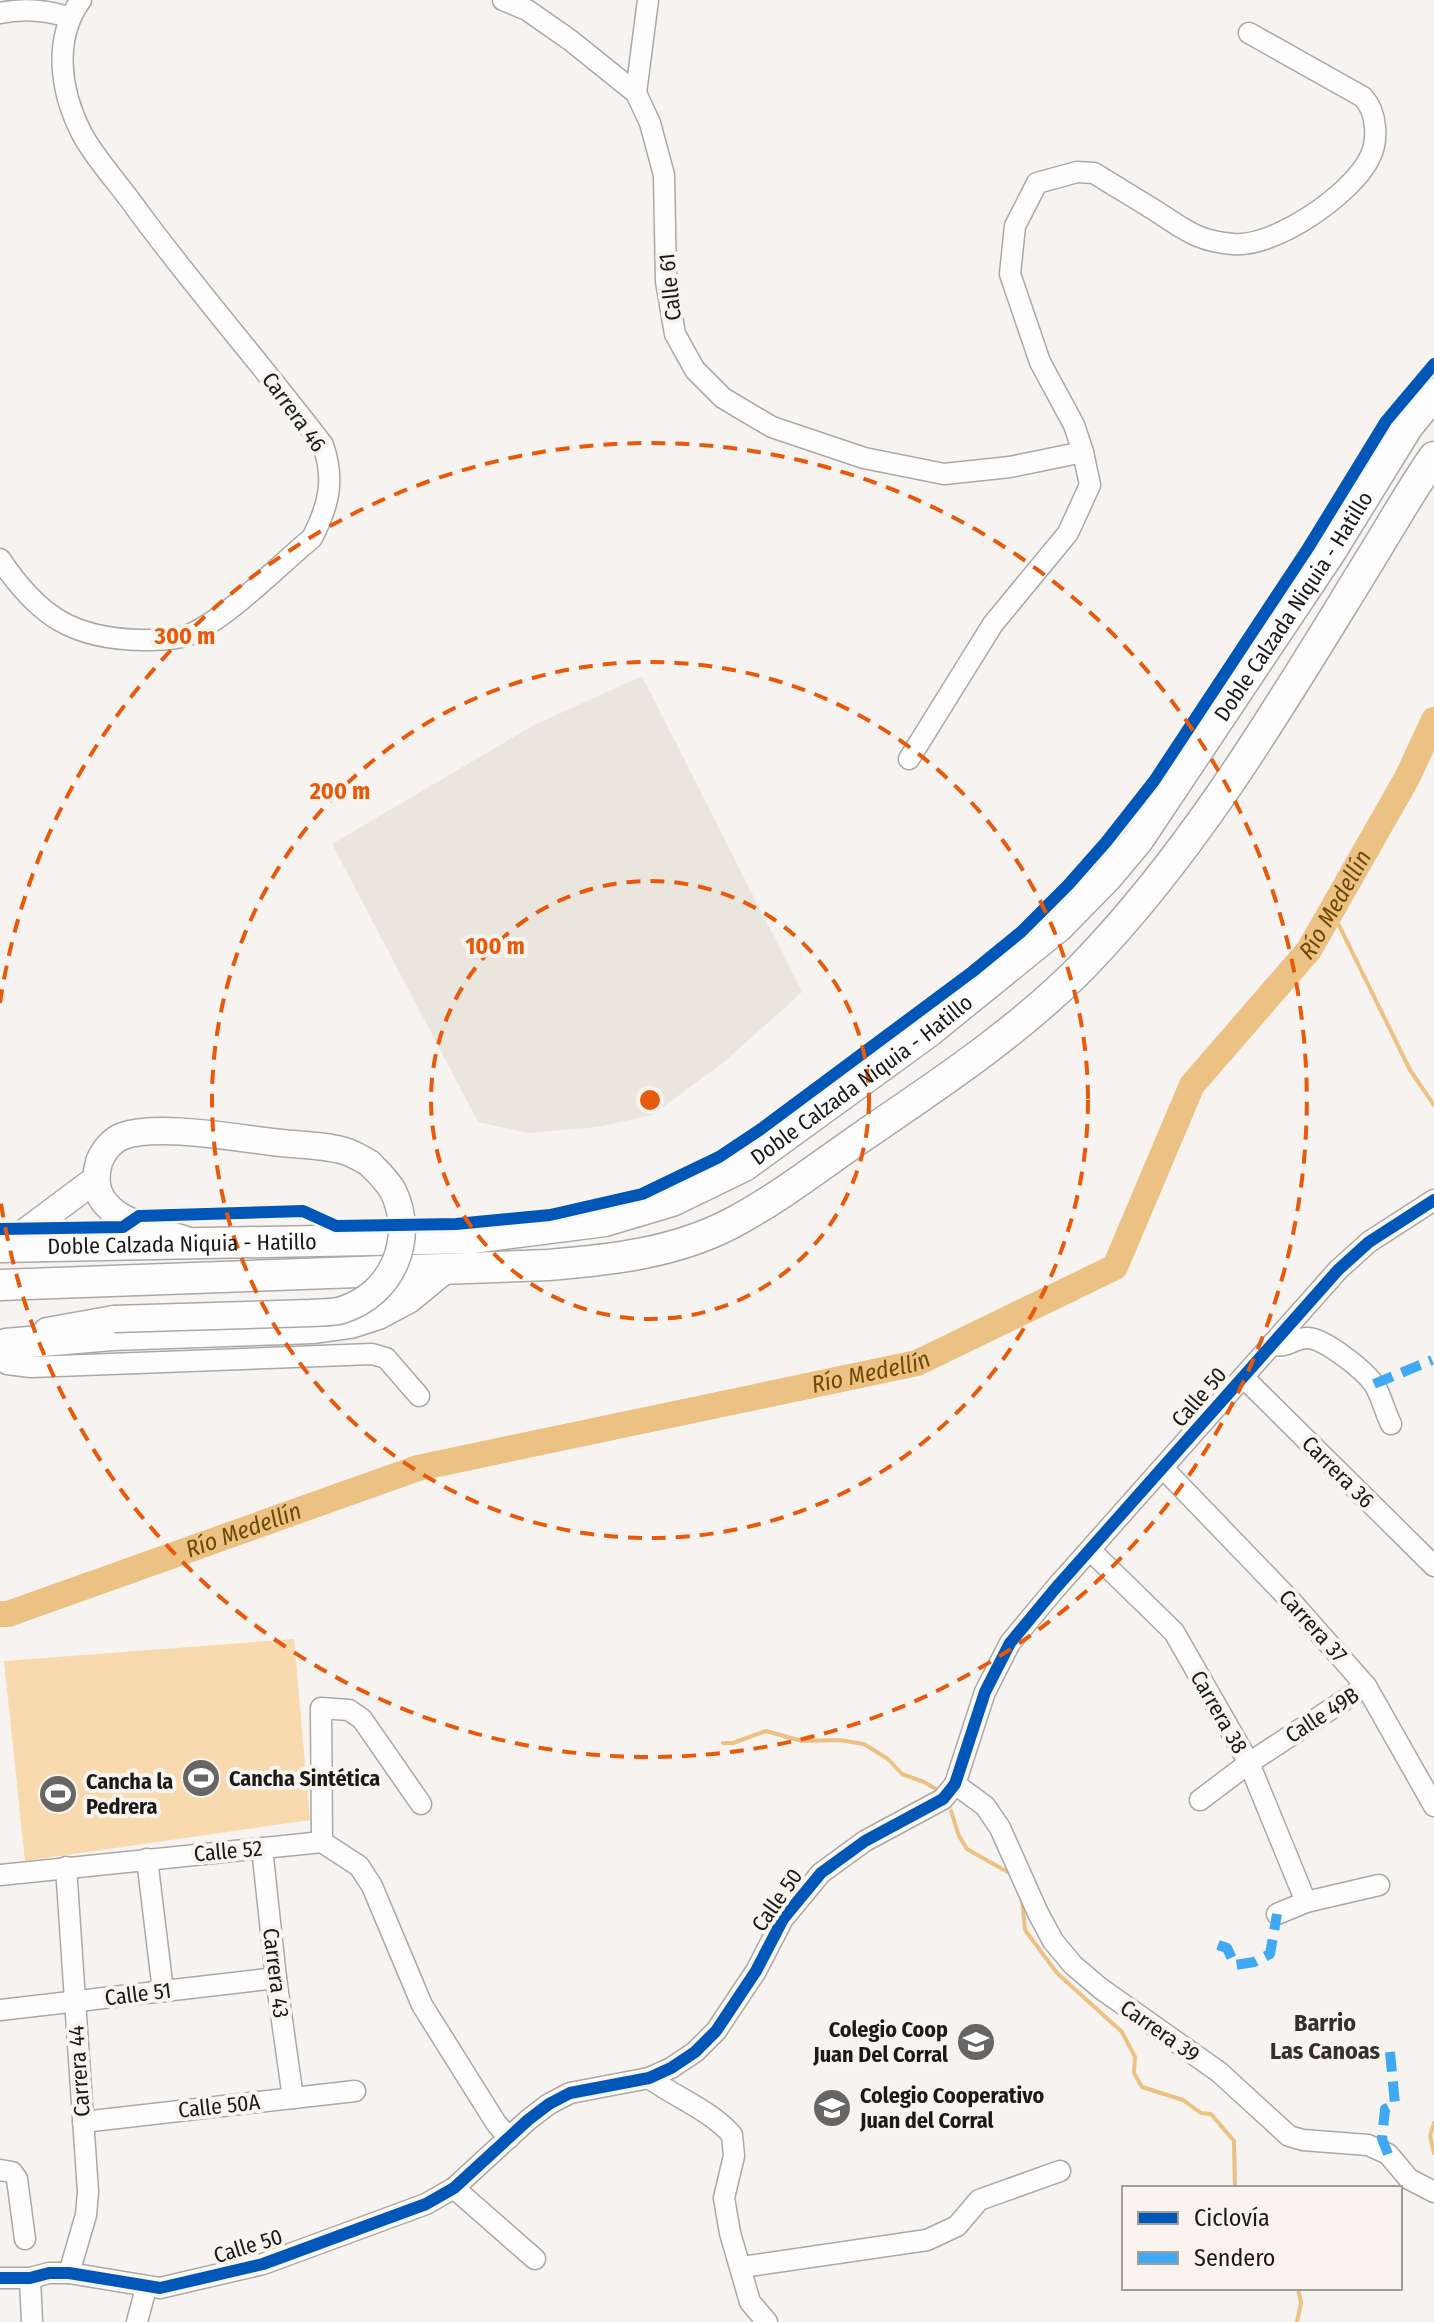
<svg xmlns="http://www.w3.org/2000/svg" width="1434" height="2322" font-family="'Fira Sans Condensed',sans-serif">
  <rect width="100%" height="100%" fill="#f6f3f0"/>
  <polygon fill="#ebe6dd" points="642,676 802,992 724,1062 652,1115 597,1127 528,1133 478,1122 332,844 534,725"/>
  <polygon fill="#f9daaf" points="294,1639 310,1820 25,1861 4,1661"/>
  <g fill="none" stroke-linecap="round" stroke-linejoin="round">
    <g stroke="#ecc184" stroke-width="4">
      <polyline points="1332,911 1410,1070 1434,1105"/>
      <polyline points="723,1743 733,1743 766,1731 802,1741 839,1740 864,1744 888,1759 902,1774 924,1782 939,1791"/>
      <polyline points="951,1811 959,1836 967,1849 1013,1875"/>
      <polyline points="1022,1897 1025,1930 1057,1973 1122,2032 1135,2057 1134,2073 1142,2087 1183,2100 1201,2113 1211,2114 1234,2141 1235,2188"/>
      <polyline points="1434,2123 1430,2136 1434,2153"/>
      <polyline points="1297,2322 1301,2303 1298,2288"/>
    </g>
    <path stroke="#ecc184" stroke-width="26" id="s1" d="M0,1614H8L418,1468L917,1363L1115,1267L1192,1085L1309,950L1407,778L1434,720"/>
    <defs>
      <g id="minor">
        <polyline points="503,0 527,10 570,40 636,93 650,123 664,175 666,281 675,334 695,370 723,398 772,427 864,458 944,474 1010,467 1083,452"/>
        <path d="M0,13C23,8 46,10 68,17"/>
        <polyline points="636,93 648,0"/>
        <path d="M0,559C38,616 73,639 142,640C158,640 176,640 191,634C232,614 276,568 312,538C329,505 335,480 323,445C263,366 197,291 138,211C121,186 94,158 81,132C60,90 53,39 81,0"/>
        <path d="M909,759L993,624L1068,533L1090,485L1083,452L1074,425L1040,362L1010,274L1015,226L1037,183L1077,172L1094,173C1113,185 1132,196 1151,208C1182,227 1194,241 1233,244C1274,248 1351,195 1369,159C1379,141 1377,112 1363,97L1249,33"/>
        <path d="M1272,1344C1286,1350 1294,1337 1308,1338C1325,1339 1363,1369 1374,1384C1381,1395 1385,1412 1391,1424"/>
        <polyline points="0,1358 7,1364 31,1367 372,1354 386,1358 419,1396"/>
        <polyline points="1243,1377 1434,1566"/>
        <polyline points="1163,1468 1292,1602 1366,1686 1434,1806"/>
        <polyline points="1090,1550 1174,1632 1249,1763 1306,1902"/>
        <polyline points="955,1784 985,1806 1000,1828 1038,1913 1053,1941 1073,1965 1100,1988 1219,2072 1289,2136 1303,2140 1368,2145 1388,2154 1409,2179 1434,2192"/>
        <polyline points="1200,1800 1249,1763 1366,1686"/>
        <polyline points="322,1842 359,1866 372,1886 422,2005 496,2123 509,2138"/>
        <polyline points="322,1842 321,1708 349,1710 362,1719 421,1804"/>
        <polyline points="262,1848 276,1978 293,2098"/>
        <polyline points="147,1859 163,1991"/>
        <polyline points="66,1867 88,2192 86,2215 69,2273"/>
        <polyline points="0,1875 322,1842"/>
        <polyline points="1277,1914 1306,1902 1379,1885"/>
        <polyline points="0,2010 276,1978"/>
        <path d="M649,2078C677,2098 710,2110 732,2135L734,2156L724,2198L730,2233L750,2302L767,2322"/>
        <polyline points="83,2122 355,2091"/>
        <polyline points="0,2170 12,2172 17,2179 25,2239"/>
        <polyline points="454,2188 535,2259"/>
        <polyline points="742,2267 927,2240 957,2226 979,2200 1060,2171"/>
        <polyline points="0,2278 30,2278 49,2273 69,2273 160,2288 263,2264 426,2204 454,2188 528,2120 549,2104 570,2093 649,2078 671,2068 695,2052 716,2031 756,1971 783,1919 821,1873 865,1841 943,1799 955,1784 985,1692 1010,1643 1054,1590 1338,1270 1369,1242 1434,1200"/>
        <polyline points="30,2278 32,2322"/>
        <polyline points="137,2322 146,2288"/>
      </g>
      <g id="major">
        <path d="M186,1240C148,1227 83,1218 99,1162C103,1151 112,1140 123,1136C159,1123 241,1139 281,1143C300,1145 322,1145 341,1150C351,1152 360,1158 369,1163"/>
        <polyline points="5,1247 96,1179"/>
        <polyline points="47,1331 114,1319"/>
      </g>
      <g id="highway">
        <path id="s2" d="M0,1247L472,1238L605,1221L672,1201L744,1166L927,1033L1059,926L1106,878L1138,840L1331,551L1408,426L1434,394"/>
        <path d="M0,1285L548,1265C610,1260 674,1253 730,1224C778,1199 821,1165 866,1134C941,1083 1019,1031 1083,966C1199,846 1284,699 1371,558C1392,524 1411,490 1434,457"/>
        <polyline points="6,1344 112,1335 314,1328 350,1323 378,1314 408,1298 442,1270"/>
      </g>
    </defs>
    <use href="#minor" stroke="#aba9a6" stroke-width="23"/>
    <use href="#major" stroke="#aba9a6" stroke-width="29"/>
    <use href="#highway" stroke="#aba9a6" stroke-width="33"/>
    <use href="#minor" stroke="#fefdfd" stroke-width="20"/>
    <use href="#major" stroke="#fefdfd" stroke-width="26"/>
    <use href="#highway" stroke="#fefdfd" stroke-width="30"/>
    <defs>
      <path id="major-bridge" d="M114,1319L311,1313C321,1312 332,1313 342,1310C393,1294 416,1238 393,1191C387,1180 377,1171 369,1163"/>
    </defs>
    <use href="#major-bridge" stroke="#aba9a6" stroke-width="29" stroke-linecap="butt"/>
    <use href="#major-bridge" stroke="#fefdfd" stroke-width="26"/>
    <g stroke="#3fa9f5" stroke-width="10" stroke-dasharray="20 10" stroke-linecap="butt">
      <polyline points="1374,1384 1432,1360"/>
      <polyline points="1218,1945 1227,1948 1235,1965 1254,1962 1270,1954 1277,1914"/>
      <polyline points="1388,2154 1382,2139 1385,2109 1395,2104 1390,2052"/>
    </g>
    <defs>
      <g id="cycleway">
        <polyline points="0,1229 123,1227 139,1216 303,1211 336,1226 456,1224 550,1215 642,1194 719,1157 761,1129 972,972 1021,932 1068,885 1106,842 1154,781 1308,548 1386,421 1434,364"/>
        <polyline points="0,2278 30,2278 49,2273 69,2273 160,2288 263,2264 426,2204 454,2188 528,2120 549,2104 570,2093 649,2078 671,2068 695,2052 716,2031 756,1971 783,1919 821,1873 865,1841 943,1799 955,1784 985,1692 1010,1643 1054,1590 1338,1270 1369,1242 1434,1200"/>
      </g>
    </defs>
    <use href="#cycleway" stroke="#f9f4ed" stroke-width="17"/>
    <use href="#cycleway" stroke="#0057b8" stroke-width="12"/>
  </g>
  <g fill="none" stroke="#e8590c" stroke-width="4" stroke-dasharray="14 10">
    <circle cx="650" cy="1100" r="219"/>
    <circle cx="650" cy="1100" r="438"/>
    <path d="M0 1003A657 657 0 1 1 0 1197"/>
  </g>
  <defs>
    <symbol id="stadium-disc" viewBox="-11 -11 22 22"><circle r="9.5" fill="#686664" stroke="#f9f4ed"/><path d="M0-5a6.5 5 0 1 0 0 10a6.5 5 0 1 0 0-10ZM-3.5-1.8h7v3.6h-7Z" fill="#fff"/></symbol>
    <symbol id="school-disc" viewBox="-11 -11 22 22"><circle r="9.5" fill="#686664" stroke="#f9f4ed"/><path d="M0-5L7-2L0 1L-7-2ZM-4 1L0 2.5L4 1V4Q0 6-4 4Z" fill="#fff"/></symbol>
  </defs>
  <g fill-rule="evenodd">
    <use href="#stadium-disc" x="179" y="1756" width="44" height="44"/>
    <use href="#stadium-disc" x="36" y="1772" width="44" height="44"/>
    <use href="#school-disc" x="954" y="2020" width="44" height="44"/>
    <use href="#school-disc" x="810" y="2086" width="44" height="44"/>
  </g>
  <g text-anchor="middle" dominant-baseline="central" stroke-width="8" stroke-linejoin="round" paint-order="stroke">
    <g font-size="22" fill="#1c1a18" stroke="#f9f4ed">
      <text transform="translate(670 287) rotate(-96)">Calle 61</text>
      <text transform="translate(294 412) rotate(54)">Carrera 46</text>
      <text stroke="none"><textPath href="#s2" startOffset="1550">Doble Calzada Niquia - Hatillo</textPath></text>
      <text stroke="none"><textPath href="#s2" startOffset="902">Doble Calzada Niquia - Hatillo</textPath></text>
      <text stroke="none"><textPath href="#s2" startOffset="182">Doble Calzada Niquia - Hatillo</textPath></text>
      <text transform="translate(1199 1397) rotate(-49)">Calle 50</text>
      <text transform="translate(1338 1472) rotate(45)">Carrera 36</text>
      <text transform="translate(1313 1626) rotate(48)">Carrera 37</text>
      <text transform="translate(1219 1712) rotate(60)">Carrera 38</text>
      <text transform="translate(1322 1715) rotate(-33)">Calle 49B</text>
      <text transform="translate(228 1851) rotate(-5)">Calle 52</text>
      <text transform="translate(777 1900) rotate(-55)">Calle 50</text>
      <text transform="translate(276 1973) rotate(83)">Carrera 43</text>
      <text transform="translate(138 1994) rotate(-7)">Calle 51</text>
      <text transform="translate(1160 2031) rotate(35)">Carrera 39</text>
      <text transform="translate(79 2071) rotate(-94)">Carrera 44</text>
      <text transform="translate(219 2106) rotate(-6)">Calle 50A</text>
      <text transform="translate(248 2246) rotate(-17)">Calle 50</text>
    </g>
    <g font-size="22" font-weight="bold" fill="#1c1a18" stroke="#f9f4ed" text-anchor="start">
      <text x="229" y="1778">Cancha Sintética</text>
      <text x="86" y="1781">Cancha la<tspan x="86" dy="25">Pedrera</tspan></text>
      <text x="948" y="2029" text-anchor="end">Colegio Coop<tspan x="948" dy="25">Juan Del Corral</tspan></text>
      <text x="860" y="2095">Colegio Cooperativo<tspan x="860" dy="25">Juan del Corral</tspan></text>
    </g>
    <g font-size="24" font-style="italic" fill="#704900" stroke="#f9f4ed">
      <text stroke="none"><textPath href="#s1" startOffset="1602">Río Medellín</textPath></text>
      <text stroke="none"><textPath href="#s1" startOffset="906">Río Medellín</textPath></text>
      <text stroke="none"><textPath href="#s1" startOffset="258">Río Medellín</textPath></text>
    </g>
    <g font-size="24" font-weight="bold" fill="#34302b" stroke="#f9f4ed">
      <text x="1325" y="2023">Barrio<tspan x="1325" dy="28">Las Canoas</tspan></text>
    </g>
  </g>
  <circle cx="650" cy="1100" r="12" fill="#e8590c" stroke="#f9f4ed" stroke-width="4"/>
  <g font-size="24" text-anchor="middle" font-weight="bold" fill="#e8590c" stroke="#f9f4ed" stroke-width="8" stroke-linejoin="round" paint-order="stroke">
    <text x="185" y="644">300 m</text>
    <text x="340" y="799">200 m</text>
    <text x="495" y="954">100 m</text>
  </g>
  <rect x="1122" y="2186" width="280" height="104" fill="#f9f4ed" stroke="#a19d98" stroke-width="2"/>
  <rect x="1138" y="2212" width="40" height="12" fill="#0057b8" stroke="#a19d98" stroke-width="2"/>
  <text x="1194" y="2226" font-size="24" fill="#1c1a18">Ciclovía</text>
  <rect x="1138" y="2252" width="40" height="12" fill="#3fa9f5" stroke="#a19d98" stroke-width="2"/>
  <text x="1194" y="2266" font-size="24" fill="#1c1a18">Sendero</text>
</svg>
